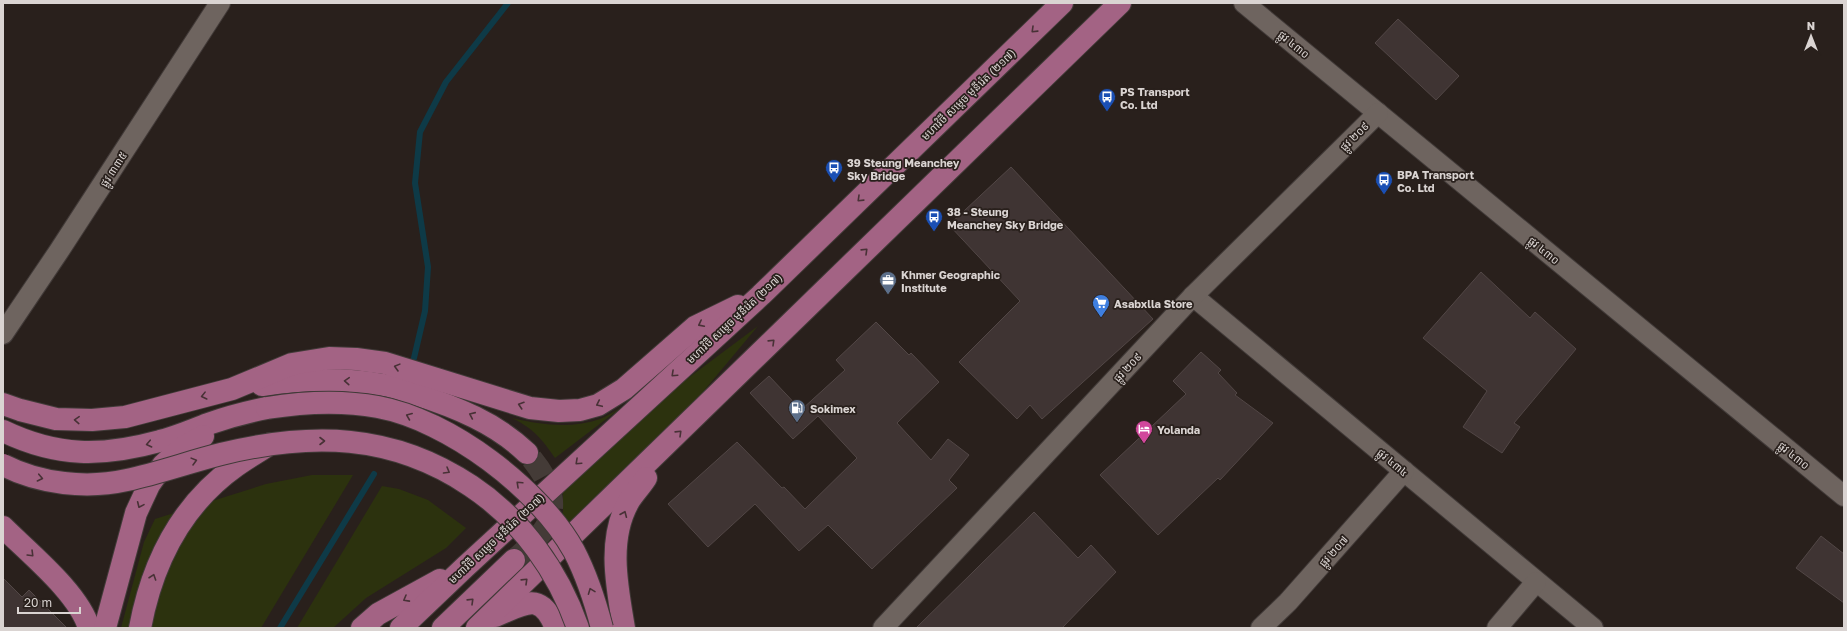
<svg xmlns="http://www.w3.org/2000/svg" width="1847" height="631" font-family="'Golos Text','Noto Sans Khmer',sans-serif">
  <rect width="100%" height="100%" fill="#29201c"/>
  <g fill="#2c320e">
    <polygon points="758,326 697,399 565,528 560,521 563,512 563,490 683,382"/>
    <path d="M622,407L555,458C542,439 534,429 512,418C541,425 572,429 600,419C607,416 615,411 622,407Z"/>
    <polygon points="312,475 353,475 261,628 121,628 144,542 155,519 266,484"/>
    <polygon points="382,486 399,489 428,500 466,528 446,548 366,598 333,628 297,628"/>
  </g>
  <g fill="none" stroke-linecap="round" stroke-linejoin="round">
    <g stroke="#0e3a47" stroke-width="6">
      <polyline points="414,358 425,311 428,267 415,183 420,132 446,82 508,3"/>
      <polyline points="280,628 374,474"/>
    </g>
  </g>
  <g fill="#3f3433" stroke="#524746">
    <polygon points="1398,19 1459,76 1436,100 1375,43"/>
    <polygon points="1011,167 1153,319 1042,419 1030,405 1017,419 959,362 1020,301 949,225"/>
    <polygon points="1481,272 1530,318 1535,312 1576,349 1514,423 1520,427 1502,453 1463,427 1487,391 1423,338"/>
    <polygon points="876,322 909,355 911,353 939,382 897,423 931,460 948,439 969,455 949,480 957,488 872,569 828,525 799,551 755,504 708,547 668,504 737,442 782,488 784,487 805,509 857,458 818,416 793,439 750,393 769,376 801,410 845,370 836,360"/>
    <polygon points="1201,352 1221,370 1218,373 1237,393 1235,395 1273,423 1220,480 1218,478 1158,535 1100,475 1186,394 1173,381"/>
    <polygon points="1034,512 1078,558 1091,545 1116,572 1062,628 916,628"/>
    <polygon points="1821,536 1844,554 1844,603 1796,568"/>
    <polygon points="3,578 22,597 29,590 67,628 3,628"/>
  </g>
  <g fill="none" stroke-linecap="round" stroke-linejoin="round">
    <path stroke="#443b37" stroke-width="22" stroke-dasharray="22 11" stroke-linecap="butt" d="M514,560C522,553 531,545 538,537C565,508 549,478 527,453"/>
    <defs>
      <g id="street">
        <polyline points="1244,3 1844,496"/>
        <polyline points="1193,296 1593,628"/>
        <polyline points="3,334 59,251 220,3"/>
        <polyline points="883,628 1193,296 1378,113"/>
        <polyline points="1261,628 1288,602 1404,471"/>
        <polyline points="1497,628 1536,582"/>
      </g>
      <g id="primary">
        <path d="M262,385C302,379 343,378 383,385C394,386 405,391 415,394C456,407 496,423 527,453"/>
        <polyline points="3,404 20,410 56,419 92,420 125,417 232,389 292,364 329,358 356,359 385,363 530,408 559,411 580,410 598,405 624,389 695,327 738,306"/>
        <path d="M3,431C57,457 102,457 160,441C176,437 192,430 208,424C228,417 247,412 267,408"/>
        <path d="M3,527C29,553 79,593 89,628"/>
        <path d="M495,616C525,604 540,590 556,628"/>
        <polyline points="105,628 136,513 149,485 163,465 182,448 203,436"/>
        <path d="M140,628C152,564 181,505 236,466C247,458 258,452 270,444"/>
        <polyline points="362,628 378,614 440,580"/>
        <polyline points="401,628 465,567 761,295 1062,3"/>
        <polyline points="443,628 514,560"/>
        <polyline points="477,628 1120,3"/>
        <path d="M624,628C617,587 607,539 629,501C634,493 641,486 646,478"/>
      </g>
    </defs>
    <use href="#street" stroke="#413a38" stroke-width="22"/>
    <use href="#primary" stroke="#413a38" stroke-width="24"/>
    <use href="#street" stroke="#6e645f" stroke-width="20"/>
    <use href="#primary" stroke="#a36384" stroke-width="22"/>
    <defs>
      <g id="primary-bridge">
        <path d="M267,408C304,402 341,400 378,407C449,420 540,489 574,551C587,576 595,601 602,628"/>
        <path d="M3,465C40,484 87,489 127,480C159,473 189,462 221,454C311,432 392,433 471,486C522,520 558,571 578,628"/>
      </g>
    </defs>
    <use href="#primary-bridge" stroke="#413a38" stroke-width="24" stroke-linecap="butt"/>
    <use href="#primary-bridge" stroke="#a36384" stroke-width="22"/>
  </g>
  <defs><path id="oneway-chevron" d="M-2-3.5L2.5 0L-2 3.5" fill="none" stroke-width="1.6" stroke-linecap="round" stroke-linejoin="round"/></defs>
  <g stroke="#483136">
    <use href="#oneway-chevron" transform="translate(1034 30) rotate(136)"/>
    <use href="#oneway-chevron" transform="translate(860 199) rotate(136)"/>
    <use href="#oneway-chevron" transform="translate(865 251) rotate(-44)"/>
    <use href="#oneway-chevron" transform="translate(701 324) rotate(153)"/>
    <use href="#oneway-chevron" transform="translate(772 342) rotate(-44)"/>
    <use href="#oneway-chevron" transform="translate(397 367) rotate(-165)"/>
    <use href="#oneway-chevron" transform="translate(674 374) rotate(137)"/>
    <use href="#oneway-chevron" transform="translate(347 381) rotate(-176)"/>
    <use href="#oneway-chevron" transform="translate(204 396) rotate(166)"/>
    <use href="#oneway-chevron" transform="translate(599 404) rotate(155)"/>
    <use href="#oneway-chevron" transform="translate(521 405) rotate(-162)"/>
    <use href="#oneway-chevron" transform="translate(472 415) rotate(-156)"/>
    <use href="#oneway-chevron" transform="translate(409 416) rotate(-158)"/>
    <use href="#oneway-chevron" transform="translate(77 420) rotate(-177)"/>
    <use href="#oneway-chevron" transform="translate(679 433) rotate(-44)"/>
    <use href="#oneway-chevron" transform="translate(322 441)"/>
    <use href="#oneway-chevron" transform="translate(149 444) rotate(168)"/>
    <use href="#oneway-chevron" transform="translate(194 461) rotate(-15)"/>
    <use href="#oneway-chevron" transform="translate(578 462) rotate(137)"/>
    <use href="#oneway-chevron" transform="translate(447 471) rotate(30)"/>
    <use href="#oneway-chevron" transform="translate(40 478) rotate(12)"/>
    <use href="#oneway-chevron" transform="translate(519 484) rotate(-137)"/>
    <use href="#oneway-chevron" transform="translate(140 505) rotate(114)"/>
    <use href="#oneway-chevron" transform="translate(624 514) rotate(-67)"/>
    <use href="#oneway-chevron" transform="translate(31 554) rotate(45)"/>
    <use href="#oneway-chevron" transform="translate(153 577) rotate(-71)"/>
    <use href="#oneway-chevron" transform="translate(525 581) rotate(-44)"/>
    <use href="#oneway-chevron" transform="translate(591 591) rotate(-111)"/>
    <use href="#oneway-chevron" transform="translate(406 599) rotate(151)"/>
    <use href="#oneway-chevron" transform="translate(471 601) rotate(-44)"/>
  </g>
  <defs>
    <symbol id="bus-pin" viewBox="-11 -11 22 30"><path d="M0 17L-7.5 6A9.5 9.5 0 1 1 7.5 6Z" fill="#1a4fb4" stroke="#29201c"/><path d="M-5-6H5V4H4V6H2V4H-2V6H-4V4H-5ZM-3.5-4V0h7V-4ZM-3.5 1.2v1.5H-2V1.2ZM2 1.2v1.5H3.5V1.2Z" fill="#fff"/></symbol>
    <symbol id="office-pin" viewBox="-11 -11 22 30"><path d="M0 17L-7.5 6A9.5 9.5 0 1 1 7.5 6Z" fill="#5c6f8a" stroke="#29201c"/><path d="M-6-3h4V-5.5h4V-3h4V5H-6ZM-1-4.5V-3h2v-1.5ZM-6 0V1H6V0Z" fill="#fff"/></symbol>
    <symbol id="supermarket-pin" viewBox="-11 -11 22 30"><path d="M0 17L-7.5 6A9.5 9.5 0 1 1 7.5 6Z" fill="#3f7fe0" stroke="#29201c"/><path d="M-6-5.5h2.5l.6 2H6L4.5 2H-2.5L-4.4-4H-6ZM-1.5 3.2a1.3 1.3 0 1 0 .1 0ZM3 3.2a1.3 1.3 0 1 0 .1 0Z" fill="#fff"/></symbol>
    <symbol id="fuel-pin" viewBox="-11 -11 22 30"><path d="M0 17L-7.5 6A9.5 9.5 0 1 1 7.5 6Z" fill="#5c6f8a" stroke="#29201c"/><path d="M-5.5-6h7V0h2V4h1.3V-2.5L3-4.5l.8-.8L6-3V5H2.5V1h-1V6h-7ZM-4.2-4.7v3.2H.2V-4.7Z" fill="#fff"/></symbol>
    <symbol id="hotel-pin" viewBox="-11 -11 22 30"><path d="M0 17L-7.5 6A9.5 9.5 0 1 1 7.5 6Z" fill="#d1479c" stroke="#29201c"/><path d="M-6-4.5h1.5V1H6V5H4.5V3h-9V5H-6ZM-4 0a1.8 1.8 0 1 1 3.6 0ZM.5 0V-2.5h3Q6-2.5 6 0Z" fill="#fff"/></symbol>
  </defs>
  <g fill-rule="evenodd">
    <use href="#bus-pin" x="1097" y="87" width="20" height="27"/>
    <use href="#bus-pin" x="824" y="158" width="20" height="27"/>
    <use href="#bus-pin" x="1374" y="170" width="20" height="27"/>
    <use href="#bus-pin" x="924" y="207" width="20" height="27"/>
    <use href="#office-pin" x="878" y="270" width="20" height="27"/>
    <use href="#supermarket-pin" x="1091" y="293" width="20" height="27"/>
    <use href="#fuel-pin" x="787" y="398" width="20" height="27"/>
    <use href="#hotel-pin" x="1134" y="419" width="20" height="27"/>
  </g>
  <g text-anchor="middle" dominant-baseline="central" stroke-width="3.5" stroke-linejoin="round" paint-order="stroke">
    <g font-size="11" fill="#dad4d2" stroke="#29201c">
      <text transform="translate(1294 44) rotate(39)">ផ្លូវ ៤៣០</text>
      <text transform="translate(968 94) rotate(-44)">មហាវិថី សម្តេច មុនីរ៉េត (២១៧)</text>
      <text transform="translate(1354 136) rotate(-45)">ផ្លូវ ២០៩</text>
      <text transform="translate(113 169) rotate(-57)">ផ្លូវ ៣៣៥</text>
      <text transform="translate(1544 250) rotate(39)">ផ្លូវ ៤៣០</text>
      <text transform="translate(734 318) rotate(-43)">មហាវិថី សម្តេច មុនីរ៉េត (២១៧)</text>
      <text transform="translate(1127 367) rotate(-47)">ផ្លូវ ២០៩</text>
      <text transform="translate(1794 455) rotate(39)">ផ្លូវ ៤៣០</text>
      <text transform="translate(1393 462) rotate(40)">ផ្លូវ ៤៣៤</text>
      <text transform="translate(496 538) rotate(-43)">មហាវិថី សម្តេច មុនីរ៉េត (២១៧)</text>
      <text transform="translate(1333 551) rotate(-48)">ផ្លូវ ២០៧</text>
    </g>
    <g font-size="11" font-weight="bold" fill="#dad4d2" stroke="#29201c" text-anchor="start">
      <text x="1120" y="91">PS Transport<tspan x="1120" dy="13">Co. Ltd</tspan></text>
      <text x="847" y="162">39 Steung Meanchey<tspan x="847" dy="13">Sky Bridge</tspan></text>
      <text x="1397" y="174">BPA Transport<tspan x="1397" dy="13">Co. Ltd</tspan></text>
      <text x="947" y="211">38 - Steung<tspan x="947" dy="13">Meanchey Sky Bridge</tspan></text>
      <text x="901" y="274">Khmer Geographic<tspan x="901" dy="13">Institute</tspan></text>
      <text x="1114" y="303">Asabxlla Store</text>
      <text x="810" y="408">Sokimex</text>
      <text x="1157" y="429">Yolanda</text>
    </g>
  </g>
  <rect width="1847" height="631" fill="none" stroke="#dad4d2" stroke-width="8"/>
  <g transform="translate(1811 36)" stroke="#29201c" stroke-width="3" paint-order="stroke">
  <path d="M0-3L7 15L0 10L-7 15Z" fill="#dad4d2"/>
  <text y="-6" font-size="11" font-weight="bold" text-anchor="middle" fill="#dad4d2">N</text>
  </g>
  <path d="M18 607v6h62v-6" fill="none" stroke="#dad4d2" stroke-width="2"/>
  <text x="24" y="607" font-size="12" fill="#dad4d2" stroke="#29201c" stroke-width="3" paint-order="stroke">20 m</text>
</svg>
